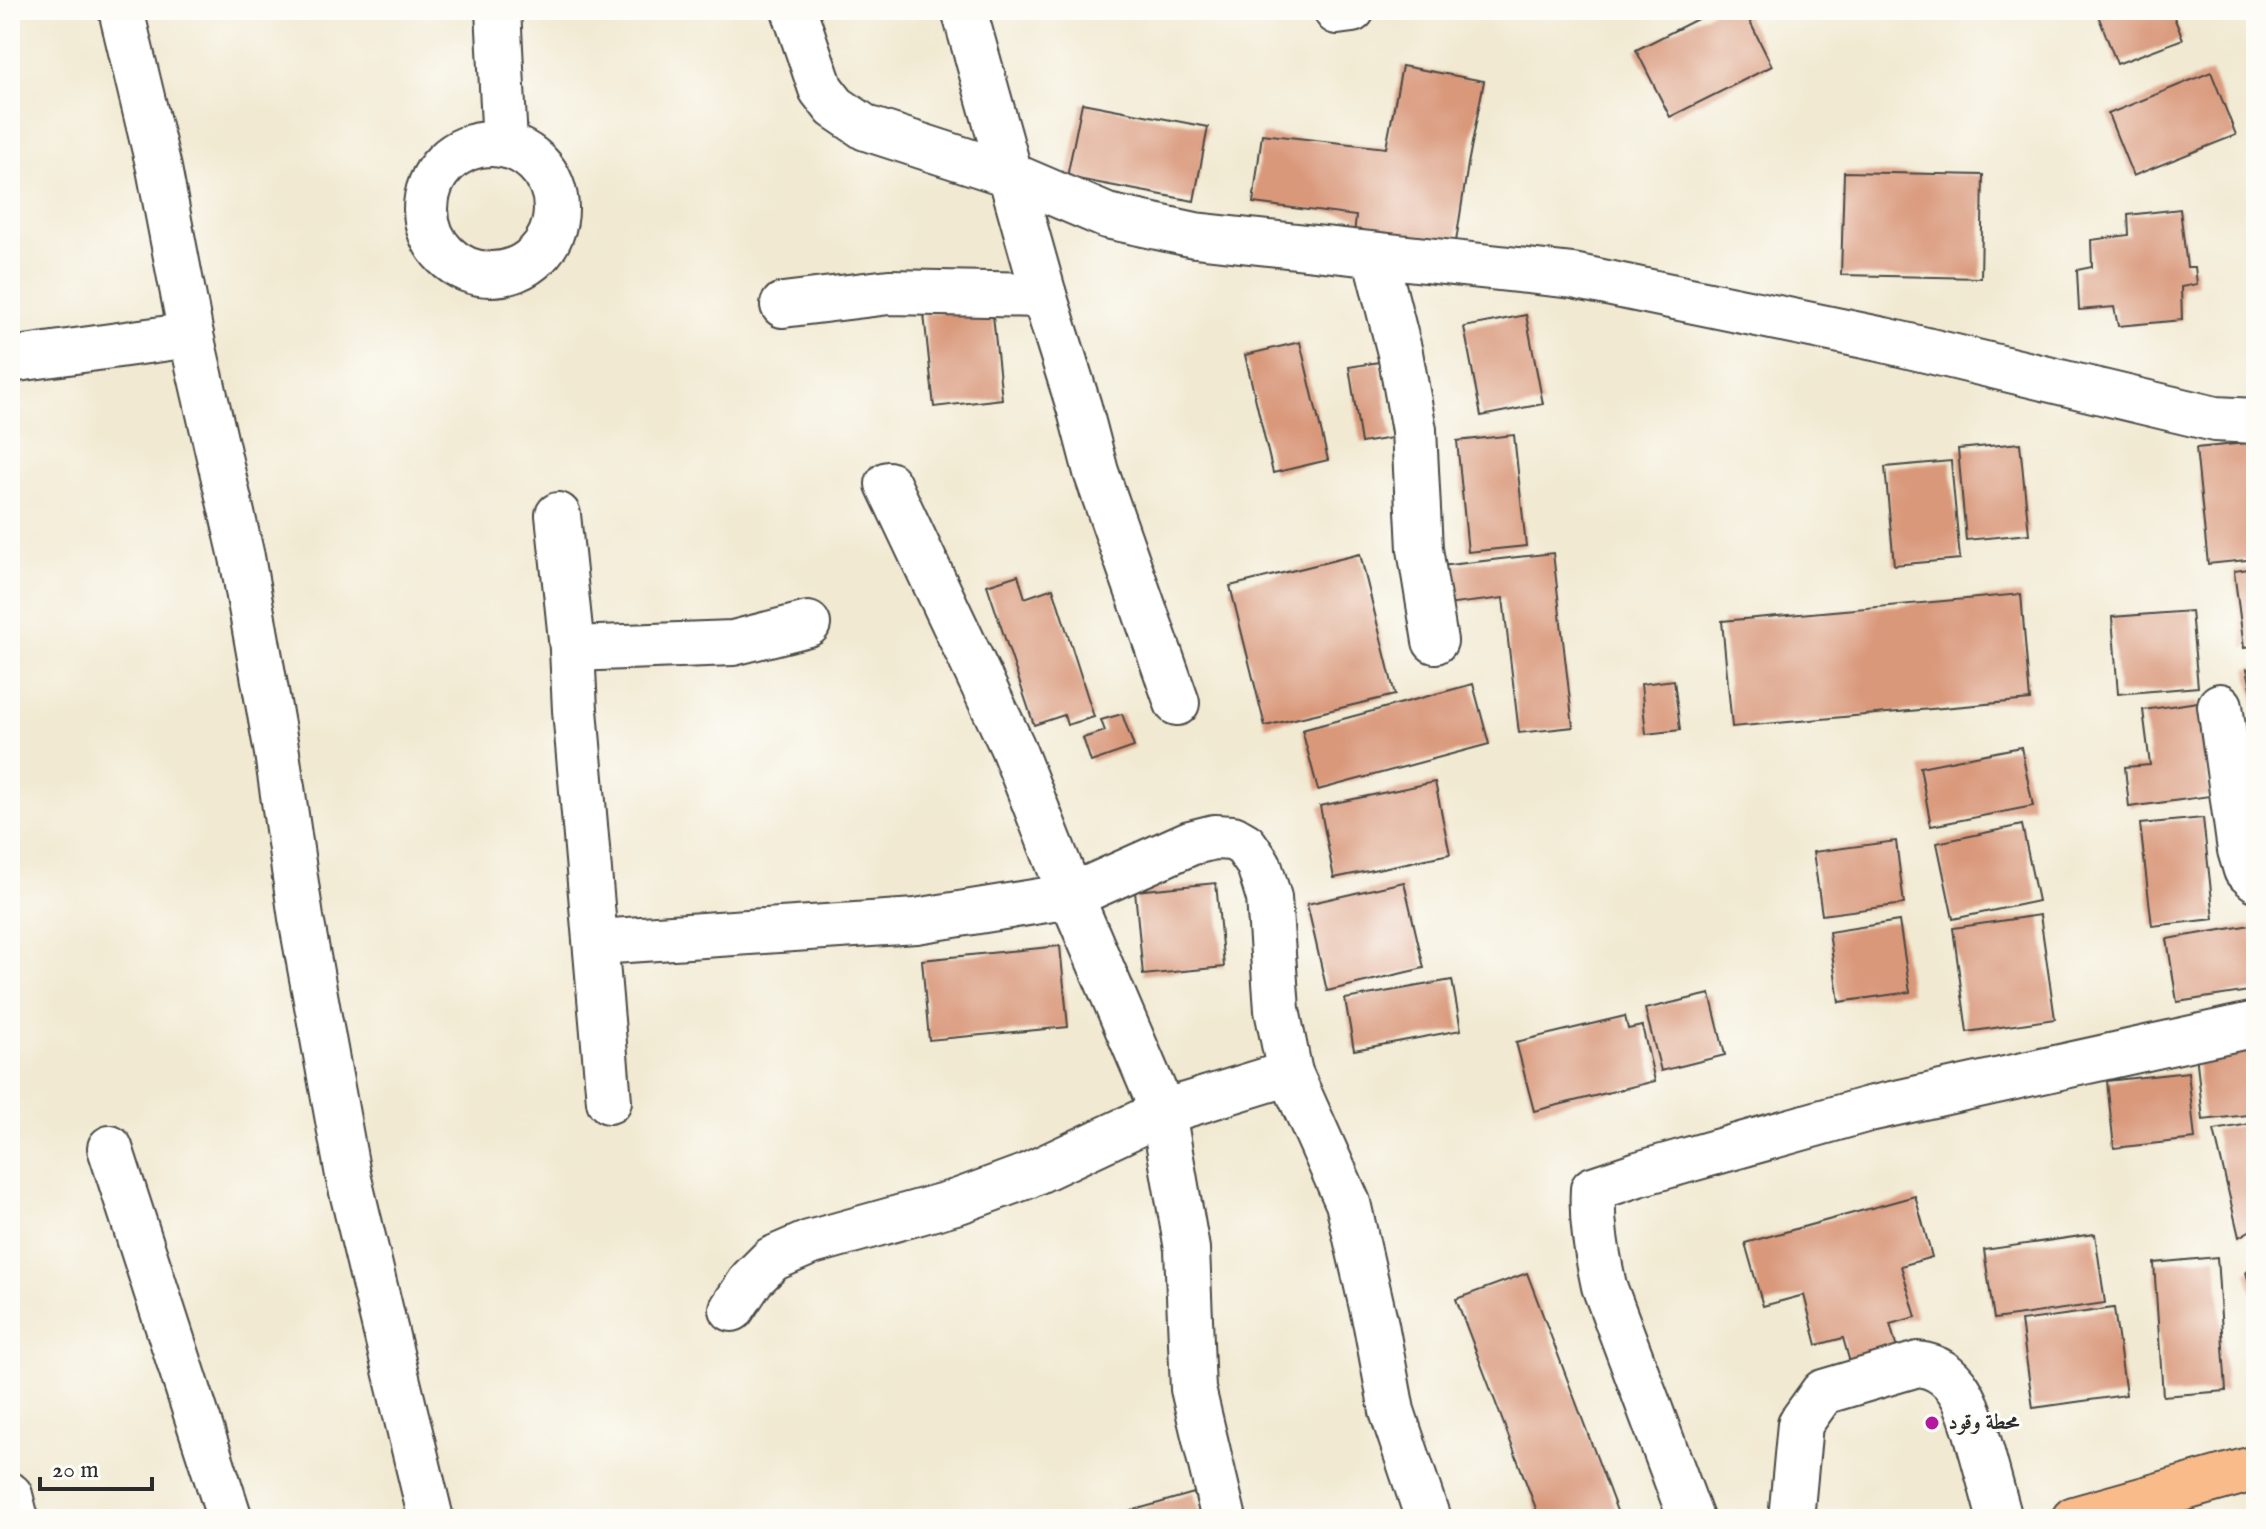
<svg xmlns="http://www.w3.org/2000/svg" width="2266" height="1529" font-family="'IM FELL English',Amiri,serif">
  <rect width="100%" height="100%" fill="#fdfcf7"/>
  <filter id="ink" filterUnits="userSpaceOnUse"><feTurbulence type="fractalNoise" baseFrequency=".0125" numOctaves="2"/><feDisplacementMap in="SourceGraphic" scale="16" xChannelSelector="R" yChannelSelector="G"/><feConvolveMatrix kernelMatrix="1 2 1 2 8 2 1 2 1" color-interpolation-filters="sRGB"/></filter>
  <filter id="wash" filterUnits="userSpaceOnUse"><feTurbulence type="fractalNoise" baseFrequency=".006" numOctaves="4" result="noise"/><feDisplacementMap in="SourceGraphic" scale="32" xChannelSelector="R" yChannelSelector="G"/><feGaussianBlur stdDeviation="1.8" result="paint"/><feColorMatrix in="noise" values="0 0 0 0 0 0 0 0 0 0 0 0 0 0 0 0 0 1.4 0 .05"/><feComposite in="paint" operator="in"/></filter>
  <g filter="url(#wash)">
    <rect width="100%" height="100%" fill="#f1e9d1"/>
    <g id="blocks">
      <g fill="#d9987a">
        <polygon points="1715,10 1744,10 1772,66 1670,117 1636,50"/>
        <polygon points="2096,10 2171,10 2183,39 2117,64"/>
        <polygon points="1402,66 1484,81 1468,164 1455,248 1354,235 1356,216 1253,203 1262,134 1386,148"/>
        <polygon points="2211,72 2236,135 2133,176 2108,114"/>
        <polygon points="1082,103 1208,127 1194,201 1067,177"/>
        <polygon points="1844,172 1983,175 1981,278 1841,275"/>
        <polygon points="2180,209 2187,267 2195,267 2197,284 2181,287 2182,320 2118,326 2114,307 2079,310 2077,270 2092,267 2091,240 2129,235 2128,215"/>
        <polygon points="2256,212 2256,234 2255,234 2250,213"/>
        <polygon points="992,306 1002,399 934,407 924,314"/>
        <polygon points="1526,315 1543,404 1481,416 1464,327"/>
        <polygon points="1300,342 1328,460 1273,473 1245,355"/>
        <polygon points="1379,362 1392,438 1361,443 1349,367"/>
        <polygon points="1514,435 1526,546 1468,552 1457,441"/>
        <polygon points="2256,442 2256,559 2208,564 2196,448"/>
        <polygon points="2020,443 2029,534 1966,540 1958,449"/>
        <polygon points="1951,461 1960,559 1894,565 1885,467"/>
        <polygon points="1553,553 1573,727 1519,733 1503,598 1446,605 1441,566"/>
        <polygon points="1360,554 1395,695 1265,726 1230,586"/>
        <polygon points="2256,568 2256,646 2244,648 2234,571"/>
        <polygon points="1018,575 1025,598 1053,588 1094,717 1067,725 1064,715 1034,725 987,585"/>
        <polygon points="2021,594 2030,700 1732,727 1722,621"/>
        <polygon points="2191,611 2198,687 2118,694 2112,617"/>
        <polygon points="2256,667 2256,706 2255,706 2247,669"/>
        <polygon points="1674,680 1680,730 1646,734 1641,684"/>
        <polygon points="1473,684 1489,744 1318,790 1302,730"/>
        <polygon points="2198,702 2210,796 2129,807 2125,767 2150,765 2143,710"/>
        <polygon points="1122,714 1134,747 1091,762 1083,738 1105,731 1101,720"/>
        <polygon points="2021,747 2033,806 1931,826 1920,767"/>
        <polygon points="2256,754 2256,810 2242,757"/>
        <polygon points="1435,782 1450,854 1334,878 1320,806"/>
        <polygon points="2203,818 2214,919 2152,926 2140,824"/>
        <polygon points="2022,825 2038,901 1953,919 1937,843"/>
        <polygon points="1896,841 1904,904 1822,915 1813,852"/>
        <polygon points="1404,882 1424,968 1327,991 1307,904"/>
        <polygon points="1216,883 1224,967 1143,975 1135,891"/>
        <polygon points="2040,915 2055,1019 1967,1032 1953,928"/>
        <polygon points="1899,921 1910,992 1839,1002 1829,932"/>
        <polygon points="2251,925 2256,958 2256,990 2177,1002 2167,939"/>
        <polygon points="1060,946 1068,1027 929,1040 922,960"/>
        <polygon points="1452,980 1461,1030 1354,1050 1345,999"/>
        <polygon points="1710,994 1725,1055 1661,1071 1645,1009"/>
        <polygon points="1625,1016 1628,1029 1642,1026 1655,1081 1534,1111 1516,1042"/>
        <polygon points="2256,1047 2256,1114 2203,1120 2196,1053"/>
        <polygon points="2188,1072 2195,1139 2114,1148 2107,1081"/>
        <polygon points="2256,1123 2256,1227 2239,1237 2214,1130"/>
        <polygon points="1915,1196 1932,1257 1901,1266 1916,1317 1890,1324 1902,1367 1855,1380 1843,1338 1817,1345 1804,1295 1763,1306 1745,1243"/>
        <polygon points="2095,1234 2105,1303 1994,1319 1984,1250"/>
        <polygon points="2217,1257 2226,1391 2163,1396 2154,1263"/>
        <polygon points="2256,1269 2256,1304 2255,1304 2246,1272"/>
        <polygon points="1527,1273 1560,1360 1620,1519 1540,1519 1495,1401 1456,1299"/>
        <polygon points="2114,1308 2126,1395 2033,1408 2021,1321"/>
        <polygon points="1194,1493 1201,1519 1106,1519 1106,1518"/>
      </g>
    </g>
  </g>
  <g filter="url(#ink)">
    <use href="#blocks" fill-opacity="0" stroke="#494844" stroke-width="2"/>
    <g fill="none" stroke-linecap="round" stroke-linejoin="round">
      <defs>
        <g id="minor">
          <polyline points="121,10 159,168 191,335 242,557 277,753 301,918 348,1175 431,1519"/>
          <polyline points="498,10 505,144"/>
          <polyline points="794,10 821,89 835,107 866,128 1011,175 1107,216 1195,235 1573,276 1884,340 2215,419 2256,421"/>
          <polyline points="964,10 1044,295 1079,407 1096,472 1177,703"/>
          <polyline points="1337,12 1352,10"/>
          <circle cx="491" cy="209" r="65"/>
          <polyline points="1375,255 1400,353 1414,430 1420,549 1435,641"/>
          <polyline points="783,305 889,292 1044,295"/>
          <polyline points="10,360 191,335"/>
          <polyline points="558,515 572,649 575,710 609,1101"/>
          <polyline points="572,649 733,643 808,624"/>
          <polyline points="2220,706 2240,850 2246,870 2256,879"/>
          <polyline points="597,942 916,921 1071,896 1012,746 888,484"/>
          <polyline points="110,1148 230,1519"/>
          <polyline points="732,1309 752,1279 772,1259 809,1243 959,1201 1027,1176 1163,1112 1290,1073"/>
          <polyline points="10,1495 16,1519"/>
          <polyline points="1224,1519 1193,1389 1187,1249 1163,1112 1071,896 1190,843 1214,837 1233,838 1245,845 1259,865 1269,898 1277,1010 1290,1073 1348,1203 1376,1325 1392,1411 1428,1519"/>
          <path d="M1691,1519L1604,1286C1597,1253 1591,1222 1593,1189L1638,1174L1869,1109L2256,1024"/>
          <path d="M1791,1519L1800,1424L1823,1392L1918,1364C1963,1369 1971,1416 1982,1453C1988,1475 1994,1497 2000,1519"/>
        </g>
        <polyline id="major" points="2074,1519 2256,1468"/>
      </defs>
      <use href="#minor" stroke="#494844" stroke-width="48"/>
      <use href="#major" stroke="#494844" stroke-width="48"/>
      <use href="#minor" stroke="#fff" stroke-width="44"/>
      <use href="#major" stroke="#fabb8b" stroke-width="44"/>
    </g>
  </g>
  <circle fill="#b5179e" stroke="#fdfcf7" stroke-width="3" cx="1932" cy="1423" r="8"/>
  <g text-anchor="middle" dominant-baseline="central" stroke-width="6" stroke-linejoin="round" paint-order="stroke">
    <g font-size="22" font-weight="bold" fill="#2b2b2b" stroke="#fdfcf7" text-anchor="start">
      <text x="1948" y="1423">محطة وقود</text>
    </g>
  </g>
  <rect width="2266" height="1529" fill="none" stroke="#fdfcf7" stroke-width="40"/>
  <path d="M40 1477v12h112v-12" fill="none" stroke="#2b2b2b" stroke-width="4"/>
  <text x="52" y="1477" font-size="24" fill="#2b2b2b" stroke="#fdfcf7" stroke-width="6" paint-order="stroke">20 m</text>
</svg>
